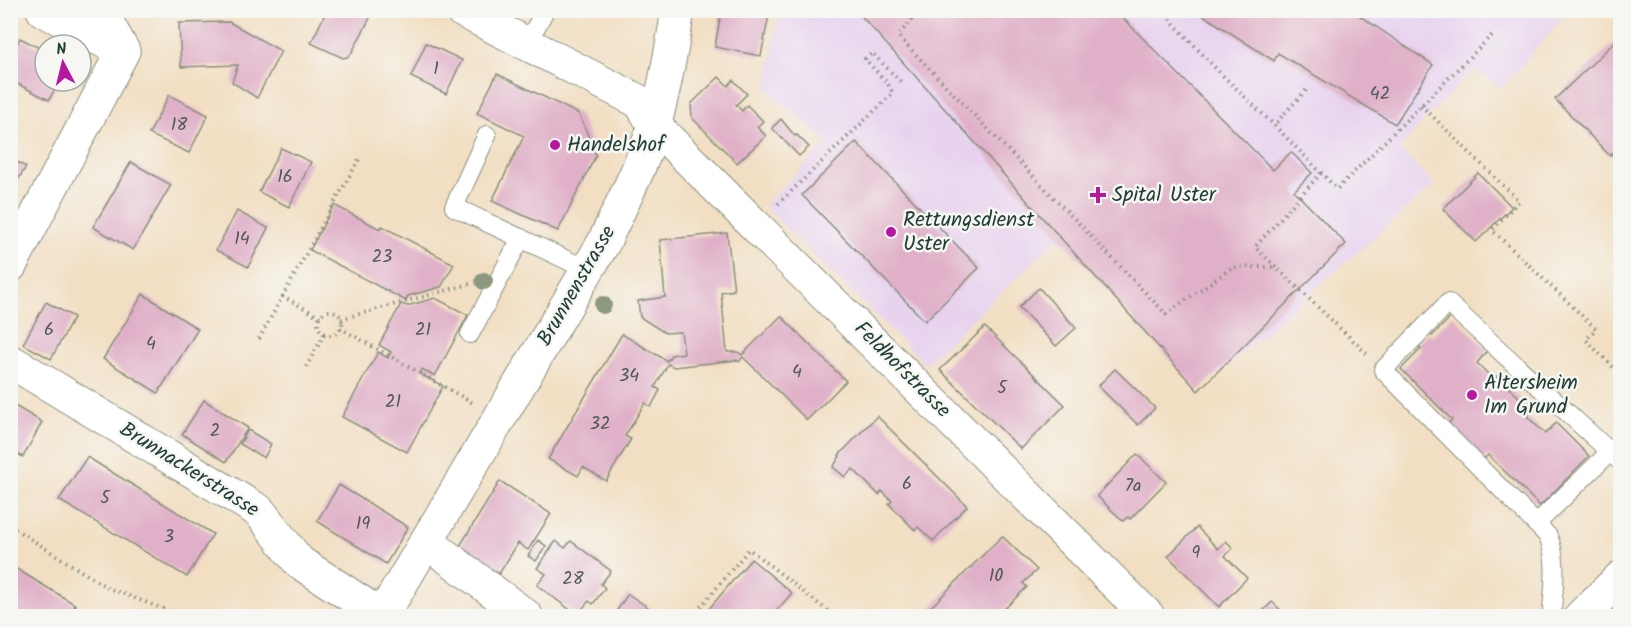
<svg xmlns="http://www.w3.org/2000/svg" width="1631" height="627" font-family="Kalam,sans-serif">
  <rect width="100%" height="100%" fill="#f6f6f2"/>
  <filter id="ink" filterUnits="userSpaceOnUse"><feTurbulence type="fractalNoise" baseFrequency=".0167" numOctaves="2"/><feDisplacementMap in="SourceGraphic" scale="12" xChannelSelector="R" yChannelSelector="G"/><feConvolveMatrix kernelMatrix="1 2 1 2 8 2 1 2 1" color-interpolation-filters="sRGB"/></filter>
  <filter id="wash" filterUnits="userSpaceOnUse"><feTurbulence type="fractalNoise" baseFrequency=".008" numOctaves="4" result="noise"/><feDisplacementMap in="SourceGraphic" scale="24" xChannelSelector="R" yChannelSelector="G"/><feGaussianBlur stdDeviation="1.35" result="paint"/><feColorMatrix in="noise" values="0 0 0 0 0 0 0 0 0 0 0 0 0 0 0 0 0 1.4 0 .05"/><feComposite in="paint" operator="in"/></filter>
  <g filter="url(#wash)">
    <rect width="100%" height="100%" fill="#f2dfc3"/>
    <polygon fill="#e7d2ef" points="780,11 1568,11 1502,88 1473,70 1426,118 1399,149 1434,185 1213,378 1067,230 925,364 764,206 828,142 766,89"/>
    <g id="blocks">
      <g fill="#e0b0c8">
        <polygon points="327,10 365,10 372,14 351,54 347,57 343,58 311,43"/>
        <polygon points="716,10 770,10 761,56 715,47 720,18"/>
        <polygon points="856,10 1115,10 1273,170 1291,152 1312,173 1294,191 1346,244 1198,391"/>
        <polygon points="1195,10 1351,10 1433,65 1395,124 1278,53 1274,61"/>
        <polygon points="229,22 281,51 257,98 232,82 238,65 181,67 179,23"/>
        <polygon points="1620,37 1620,146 1610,156 1555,99"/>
        <polygon points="20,38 45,51 45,81 59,81 49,100 10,80 10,57"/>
        <polygon points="426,43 462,60 446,94 411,77"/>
        <polygon points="497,74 579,114 596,155 558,231 492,201 524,136 477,113"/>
        <polygon points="719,77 728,86 733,80 747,94 736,105 742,111 747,105 763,121 757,127 766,136 737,163 692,118 691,104"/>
        <polygon points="169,95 208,115 189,153 149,134"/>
        <polygon points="781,119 795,136 797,135 809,147 799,156 772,128"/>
        <polygon points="856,142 979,268 925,321 802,195"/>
        <polygon points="281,148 311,162 289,207 259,192"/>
        <polygon points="10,158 26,167 10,192"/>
        <polygon points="131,162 171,185 133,250 93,227"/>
        <polygon points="1478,173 1512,207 1476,242 1443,209"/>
        <polygon points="334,205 380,229 382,226 454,264 441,287 408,296 406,301 310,250"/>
        <polygon points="237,211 268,228 248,267 216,250"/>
        <polygon points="727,233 734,290 721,292 727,352 738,352 742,355 781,316 846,381 807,420 743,357 739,362 737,360 674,367 668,364 655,387 660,390 651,407 645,403 625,436 631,439 606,481 583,467 578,476 548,459 622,334 667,361 671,355 684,353 681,332 665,333 640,317 638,301 665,297 660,240"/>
        <polygon points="1039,288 1076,328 1056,346 1019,307"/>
        <polygon points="143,294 198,329 158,393 103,359"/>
        <polygon points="435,298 468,315 435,376 422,369 420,374 443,386 407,452 342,417 378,352 388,358 391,352 379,345 401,304 407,306"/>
        <polygon points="46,302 74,317 51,359 23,344"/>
        <polygon points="1453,315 1488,350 1477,363 1494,380 1497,376 1533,411 1527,416 1545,434 1556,423 1589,456 1540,506 1488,455 1481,462 1445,426 1452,420 1401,369 1421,349 1417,344 1428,332 1432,336"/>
        <polygon points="985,327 1065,405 1021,449 940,370"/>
        <polygon points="1115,369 1155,408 1138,425 1098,386"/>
        <polygon points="204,400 248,428 226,462 182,434"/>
        <polygon points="10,403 42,422 23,457 10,450"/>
        <polygon points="877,416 967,506 933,541 918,527 915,530 889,504 892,501 882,491 879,495 853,469 845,477 833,467 840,456 839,455"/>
        <polygon points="248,430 271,444 264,458 240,444"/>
        <polygon points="1137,454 1166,482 1130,519 1128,517 1123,521 1097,496"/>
        <polygon points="87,457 213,534 187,577 59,500"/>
        <polygon points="500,481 551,514 528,550 518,543 499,574 458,549"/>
        <polygon points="339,485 408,527 386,564 317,521"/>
        <polygon points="1197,527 1218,549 1226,541 1233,548 1225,556 1247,578 1219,607 1168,556"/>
        <polygon points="1002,536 1037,570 1023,583 1027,587 1000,613 997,609 990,616 922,616"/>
        <polygon points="538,540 546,546 536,561 528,556"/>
        <polygon points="556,541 565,548 571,541 611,571 601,584 605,588 593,604 589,601 577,615 537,585 546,574 537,568"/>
        <polygon points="751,559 792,593 772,616 703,616"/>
        <polygon points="10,565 76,605 69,616 10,616"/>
        <polygon points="628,594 661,616 613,616"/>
        <polygon points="1272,602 1287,616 1258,616"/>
      </g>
    </g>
  </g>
  <g filter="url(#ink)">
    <use href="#blocks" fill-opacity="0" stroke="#888e7c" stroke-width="1.5"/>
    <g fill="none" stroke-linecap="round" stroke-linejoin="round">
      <defs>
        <g id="lane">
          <polyline points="527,44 545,10"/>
          <polyline points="487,135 454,207 588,270"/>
          <polyline points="470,334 521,238"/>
          <polyline points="1536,524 1611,451"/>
          <path d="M1554,616L1552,610C1554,584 1558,560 1548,536L1383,370L1448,303L1620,461"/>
        </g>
        <g id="street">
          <polyline points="43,10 123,51"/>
          <polyline points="461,10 640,102 654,125 1148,616"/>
          <polyline points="10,266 123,51 100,10"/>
          <polyline points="10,361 259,511 299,562 382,616"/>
          <polyline points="427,542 526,616"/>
          <polyline points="1581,616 1620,578"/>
        </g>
        <path id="secondary" d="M382,616L604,242C622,203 643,164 655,123C665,86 672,48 678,10"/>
      </defs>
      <use href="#lane" stroke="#888e7c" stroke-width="20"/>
      <use href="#street" stroke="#888e7c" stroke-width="35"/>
      <use href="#secondary" stroke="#888e7c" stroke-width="35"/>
      <g stroke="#888e7c" stroke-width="4" stroke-dasharray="1.5 4.5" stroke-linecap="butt">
        <polyline points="920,10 898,36 1166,314 1233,267 1277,267"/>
        <polyline points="1161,10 1219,72 1274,125"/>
        <polyline points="1306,90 1274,125 1337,189 1494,33"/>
        <polyline points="1421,105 1519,201 1492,230 1596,329 1586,340 1620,374"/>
        <polyline points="1321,173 1255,247 1367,354"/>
        <polyline points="778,204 893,93 888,84 865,59 872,53 901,82"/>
        <polyline points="282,296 320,317"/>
        <circle cx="330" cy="323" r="12"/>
        <polyline points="341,319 470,284"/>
        <polyline points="340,328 473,403"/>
        <polyline points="259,339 359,159"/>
        <polyline points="306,367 325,333"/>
        <polyline points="10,526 108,588 182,616"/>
        <polyline points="693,616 749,549 834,616"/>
      </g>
      <use href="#lane" stroke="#fff" stroke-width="18"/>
      <use href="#street" stroke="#fff" stroke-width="33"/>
      <use href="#secondary" stroke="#fff" stroke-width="33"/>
    </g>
    <g fill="#8c997f">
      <circle cx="484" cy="281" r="9"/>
      <circle cx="603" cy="305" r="9"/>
    </g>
  </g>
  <g fill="#b5179e" stroke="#f6f6f2" stroke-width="2">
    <circle cx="555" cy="145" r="6"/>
    <path d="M1095 186h6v6h6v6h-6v6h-6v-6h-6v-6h6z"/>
    <circle cx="891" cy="232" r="6"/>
    <circle cx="1472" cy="395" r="6"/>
  </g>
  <g text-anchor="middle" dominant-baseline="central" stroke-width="5" stroke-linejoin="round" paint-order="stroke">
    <g font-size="18" fill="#4f5a59">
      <text x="436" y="69">1</text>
      <text x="1380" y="94">42</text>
      <text x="179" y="125">18</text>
      <text x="285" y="177">16</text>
      <text x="242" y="239">14</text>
      <text x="382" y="257">23</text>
      <text x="49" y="330">6</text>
      <text x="423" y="330">21</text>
      <text x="151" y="344">4</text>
      <text x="797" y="372">4</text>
      <text x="629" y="376">34</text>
      <text x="1002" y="388">5</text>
      <text x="393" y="402">21</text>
      <text x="600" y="424">32</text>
      <text x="215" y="431">2</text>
      <text x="907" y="484">6</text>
      <text x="1133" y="486">7a</text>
      <text x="105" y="498">5</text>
      <text x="363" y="524">19</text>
      <text x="169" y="537">3</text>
      <text x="1196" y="553">9</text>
      <text x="996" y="576">10</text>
      <text x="573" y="579">28</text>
    </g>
    <g font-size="21" fill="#1f3d34" stroke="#f6f6f2" text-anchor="start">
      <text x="567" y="145">Handelshof</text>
      <text x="1112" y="195">Spital Uster</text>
      <text x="903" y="220">Rettungsdienst<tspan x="903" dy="24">Uster</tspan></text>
      <text x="1484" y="383">Altersheim<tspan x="1484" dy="24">Im Grund</tspan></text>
    </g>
    <g font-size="21" fill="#1f3d34" stroke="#f6f6f2">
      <text transform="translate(577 286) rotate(-60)">Brunnenstrasse</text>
      <text transform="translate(902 370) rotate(45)">Feldhofstrasse</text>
      <text transform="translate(189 470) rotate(32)">Brunnackerstrasse</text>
    </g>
  </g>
  <rect width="1631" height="627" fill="none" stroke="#f6f6f2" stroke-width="36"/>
  <g transform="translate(63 63) rotate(353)"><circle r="28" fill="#f6f6f2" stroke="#a0aca6" stroke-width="1.5"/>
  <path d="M0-4.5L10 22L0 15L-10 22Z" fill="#b5179e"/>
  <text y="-9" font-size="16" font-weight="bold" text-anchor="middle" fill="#1f3d34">N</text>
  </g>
</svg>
